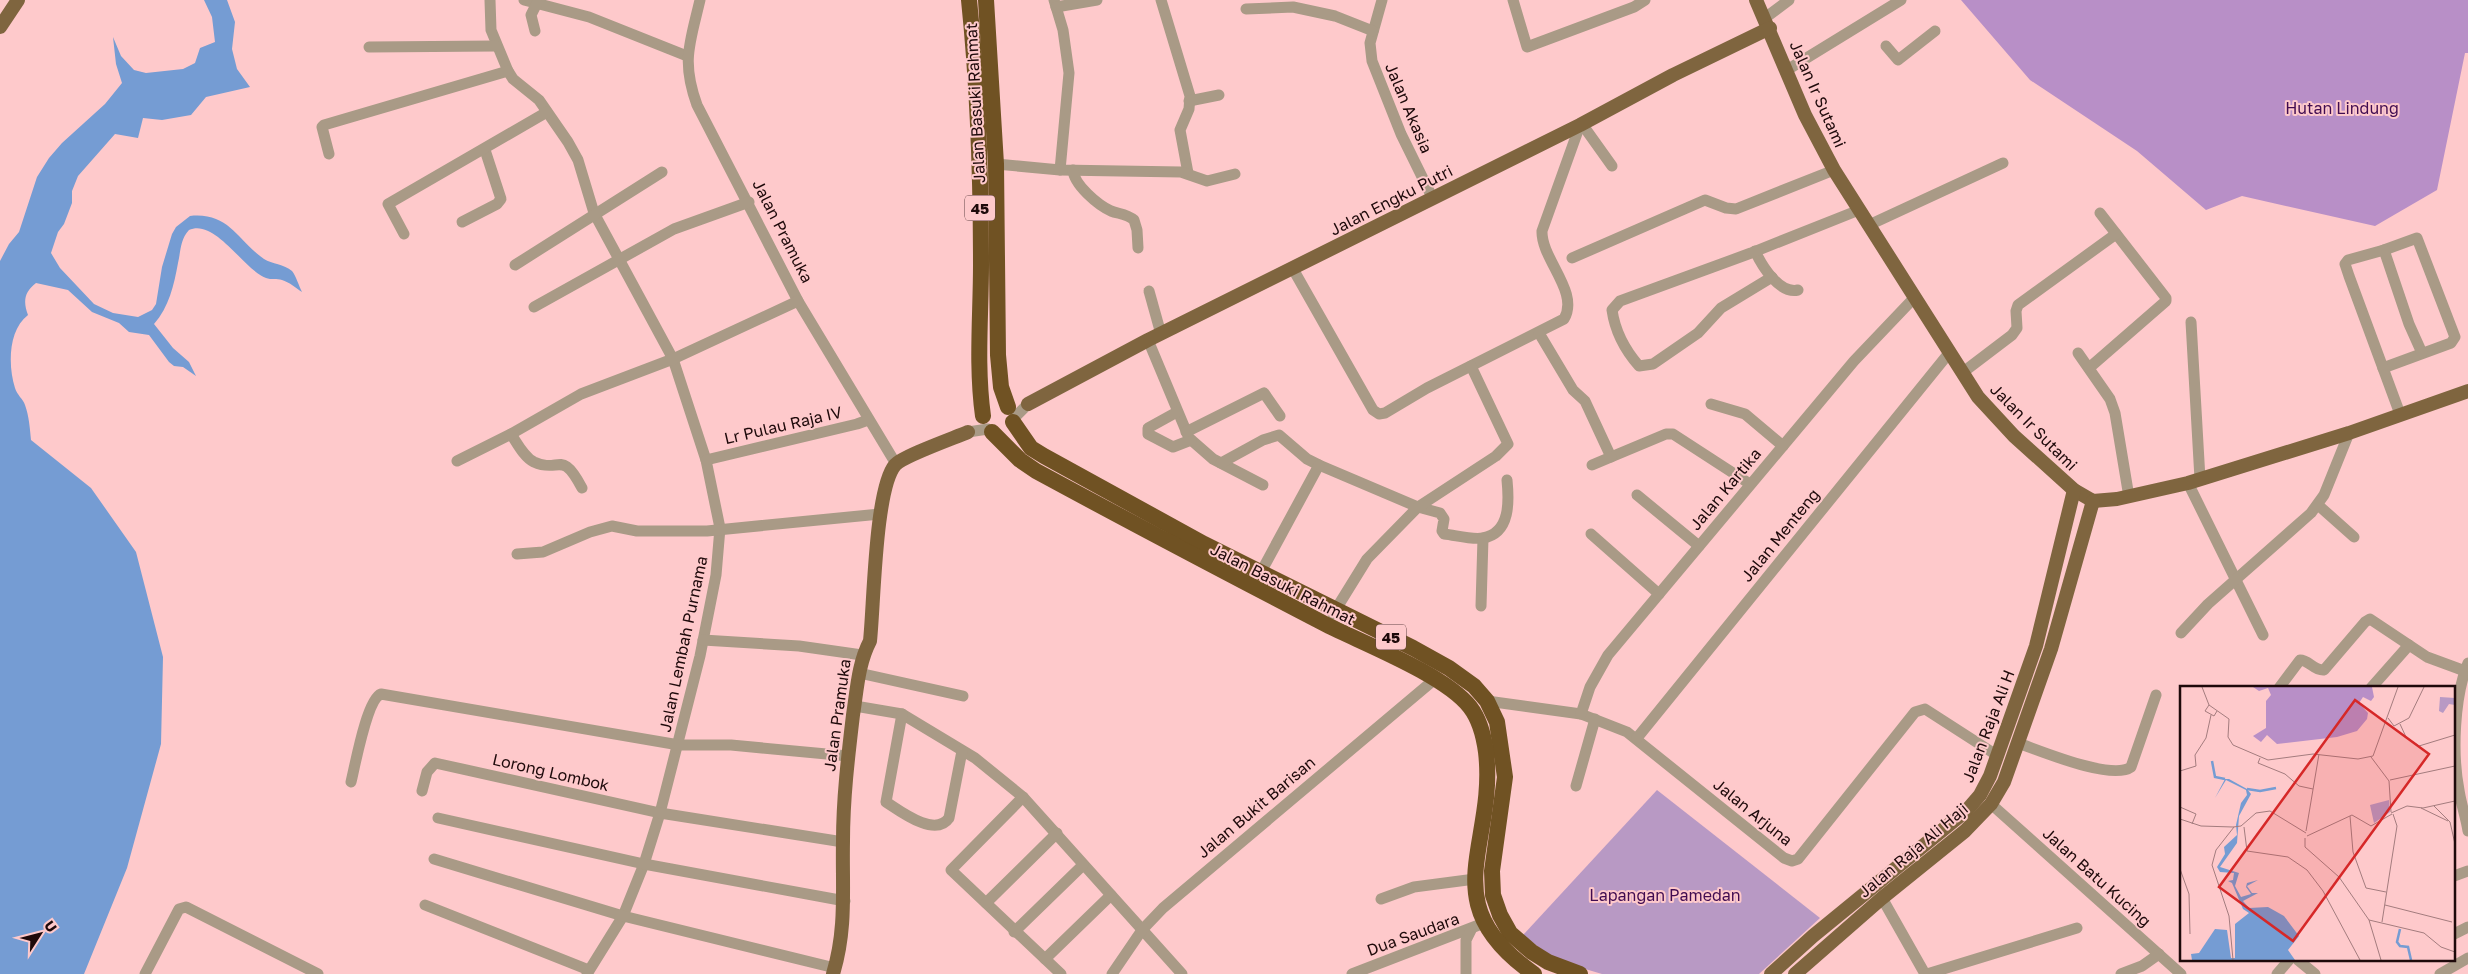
<svg xmlns="http://www.w3.org/2000/svg" width="2468" height="974" font-family="'Golos Text',sans-serif">
  <rect width="100%" height="100%" fill="#fec9cb"/>
  <polygon fill="#b899c4" points="1657,790 1820,918 1759,974 1602,974 1555,960 1523,935"/>
  <polygon fill="#b88fc7" points="1961,0 2468,0 2468,53 2465,53 2437,190 2375,226 2242,196 2206,210 2137,151 2030,80"/>
  <path fill="#759cd3" d="M204,0H227L235,22L232,49L237,69L250,87L206,97L191,115L162,120L143,118L138,138L115,134L78,176L72,191V203L64,224L58,232L51,253L60,268L94,304L113,313L138,317L152,310L156,304L162,267L172,234L176,227L190,216C229,212 237,240 264,259C272,264 284,264 292,271C296,276 299,286 302,292C296,288 289,282 282,280C277,278 271,280 266,278C244,270 215,218 189,230C180,240 181,250 178,263C174,285 169,307 154,324L173,348L189,362L196,376L183,367L174,366L169,362L149,335L129,332L119,323L92,312L68,290L36,283C24,292 23,302 28,315C8,330 8,366 15,388C17,395 23,399 25,405C29,416 30,429 31,440L91,488L136,552L163,657L161,744L127,868L84,974H0V261L9,244L19,232L37,177L49,158L62,143L105,104L122,83L116,64L113,37L121,56L134,70L146,73L183,69L195,63L200,48L215,42L212,17Z"/>
  <g fill="none" stroke-linecap="round" stroke-linejoin="round">
    <g stroke="#a99a86" stroke-width="11">
      <polyline points="490,0 491,30 508,71 513,79 539,100 568,142 578,160 594,213 673,359 706,460 720,528 716,575 700,656 660,813 644,864 623,916 587,974"/>
      <polyline points="524,0 589,17 687,56"/>
      <path d="M700,0C690,43 681,61 697,105L798,301L896,464"/>
      <polyline points="1054,0 1063,30 1069,73 1060,170"/>
      <polyline points="1161,0 1190,96 1189,109 1180,130 1188,173"/>
      <polyline points="1382,0 1370,43 1372,61 1401,134 1432,197"/>
      <polyline points="1513,0 1527,47 1634,7 1645,0"/>
      <polyline points="1056,7 1097,0"/>
      <polyline points="1246,9 1293,7 1335,16 1373,31"/>
      <polyline points="1765,18 1789,0"/>
      <polyline points="535,31 531,15 537,3"/>
      <polyline points="1886,46 1898,60 1935,31"/>
      <polyline points="369,47 496,46"/>
      <polyline points="1787,70 1901,0"/>
      <polyline points="1189,101 1219,95"/>
      <polyline points="1582,124 1612,166"/>
      <polyline points="329,154 322,127 324,125 508,71"/>
      <polyline points="996,164 1060,170 1181,172 1207,181 1235,174"/>
      <path d="M1073,170C1074,185 1098,205 1111,211C1119,214 1127,214 1134,220L1137,230L1138,248"/>
      <polyline points="462,222 497,204 501,199 485,150"/>
      <polyline points="1869,225 2003,163"/>
      <polyline points="404,234 388,204 547,112"/>
      <path d="M1755,251C1762,266 1779,294 1798,290"/>
      <polyline points="1572,258 1705,200 1726,208 1736,209 1834,170"/>
      <polyline points="515,265 662,172"/>
      <path d="M1293,269L1373,410L1379,414L1385,413L1427,388L1564,319C1580,292 1541,259 1542,231L1580,125"/>
      <path d="M1772,277L1721,308L1698,333L1653,364L1639,366C1625,350 1615,331 1612,310L1620,301L1751,253L1859,210"/>
      <polyline points="1149,291 1161,334"/>
      <polyline points="534,307 674,229 749,202"/>
      <polyline points="2191,322 2200,479"/>
      <polyline points="1539,333 1573,390 1585,401 1611,457 1666,434 1673,434 1750,484"/>
      <polyline points="1148,340 1189,438 1213,459 1263,485"/>
      <polyline points="2078,353 2110,399 2115,413 2129,497"/>
      <polyline points="2089,368 2166,301 2166,298 2100,213"/>
      <polyline points="2383,368 2451,343 2455,337 2417,238 2384,250"/>
      <polyline points="1962,373 2012,335 2017,328 2016,311 2018,305 2116,234"/>
      <polyline points="1711,404 1745,414 1783,446"/>
      <polyline points="1177,412 1148,428 1148,434 1173,447 1191,440"/>
      <polyline points="2400,414 2349,276 2345,264 2348,260 2384,250 2409,324 2422,353"/>
      <polyline points="1014,418 1028,404"/>
      <polyline points="968,432 988,429"/>
      <polyline points="1186,432 1264,393 1280,416"/>
      <path d="M511,434C517,443 524,457 534,462C560,474 561,448 582,488"/>
      <polyline points="706,460 857,424 868,420"/>
      <polyline points="457,461 511,434 581,394 673,359 798,301"/>
      <path d="M1221,463L1263,440L1279,435L1307,459L1319,465L1418,507L1440,513L1444,519L1442,531L1444,534C1455,535 1471,540 1483,538C1511,533 1509,500 1507,480"/>
      <polyline points="1592,465 1611,457"/>
      <polyline points="2188,483 2263,635"/>
      <polyline points="1637,495 1699,546"/>
      <polyline points="2318,505 2354,537"/>
      <polyline points="1591,534 1659,594"/>
      <polyline points="517,554 543,552 590,532 612,526 637,531 707,531 880,514"/>
      <polyline points="1261,572 1319,465"/>
      <polyline points="1481,606 1483,538"/>
      <polyline points="1333,614 1367,559 1418,507 1496,456 1508,444 1471,366"/>
      <polyline points="2181,633 2208,604 2311,513 2324,495 2349,433"/>
      <polyline points="703,640 799,646 862,655"/>
      <path d="M2468,663C2454,697 2452,754 2459,790C2461,804 2466,817 2468,831"/>
      <polyline points="859,673 963,696"/>
      <path d="M2279,688L2300,660C2309,660 2314,671 2324,670L2365,622L2370,619L2427,657L2465,671"/>
      <polyline points="2371,688 2409,645"/>
      <polyline points="1487,701 1581,714 1627,732 1784,858 1792,861 1798,859 1915,712 1925,709 1998,756"/>
      <polyline points="855,706 902,714 975,758 1023,797 1182,974"/>
      <path d="M902,714L886,802C900,811 935,838 949,818L962,751"/>
      <polyline points="1581,714 1590,687 1608,655 1854,361 1914,298"/>
      <polyline points="1637,738 1949,353"/>
      <path d="M2018,743C2041,751 2112,781 2131,767L2156,695"/>
      <path d="M351,782C355,766 367,699 381,694L679,745H731L848,756"/>
      <polyline points="1576,786 1595,719"/>
      <polyline points="422,791 427,772 435,763 660,813 843,842"/>
      <polyline points="1023,797 951,870 1061,974"/>
      <polyline points="1991,804 2181,974"/>
      <polyline points="438,818 644,864 845,901"/>
      <polyline points="434,859 623,916 835,968"/>
      <polyline points="2454,876 2468,871"/>
      <polyline points="1882,898 1925,974"/>
      <polyline points="1381,899 1414,887 1475,879"/>
      <polyline points="986,903 1057,833"/>
      <polyline points="425,905 589,970"/>
      <polyline points="1014,932 1083,865"/>
      <polyline points="2454,934 2468,927"/>
      <polyline points="1045,959 1111,895"/>
      <polyline points="2298,960 2315,974"/>
      <polyline points="145,974 179,909 186,907 318,974"/>
      <polyline points="1112,974 1142,930 1163,908 1435,679"/>
      <polyline points="1352,974 1484,923"/>
      <polyline points="1466,974 1466,940 1471,930"/>
      <polyline points="1927,974 2077,928"/>
      <polyline points="2121,974 2142,966 2159,954"/>
      <polyline points="2277,974 2289,960"/>
      <polyline points="2440,974 2468,958"/>
    </g>
    <g stroke="#7f653f" stroke-width="14">
      <polyline points="1756,0 1805,115 1834,170 1978,397 2014,436 2074,490 2093,501 2117,499 2188,483 2349,433 2468,391"/>
      <polyline points="0,27 18,0"/>
      <polyline points="1028,404 1148,340 1580,125 1673,75 1770,28"/>
      <path d="M833,974C847,928 842,887 843,841C843,799 848,757 853,715C857,690 858,664 870,641C874,604 875,489 895,465C903,456 954,438 968,432"/>
      <polyline points="1771,974 1813,936 1967,810 1980,795 1990,776 2036,646 2074,490"/>
      <polyline points="1795,974 1882,898 1965,831 1991,804 2004,782 2051,649 2093,501"/>
    </g>
    <g stroke="#705223" stroke-width="16">
      <path d="M969,0C978,87 981,177 981,265C981,315 976,365 983,416"/>
      <polyline points="986,0 996,164 998,355 1001,387 1008,407"/>
      <polyline points="1013,422 1031,448 1044,456 1204,544 1413,648 1449,668 1474,686 1487,701 1497,722 1505,777 1492,871 1493,895 1500,915 1510,933 1532,952 1548,962 1580,974"/>
      <path d="M992,432L1020,460L1036,471C1132,523 1229,574 1327,625C1365,644 1445,675 1470,707C1480,720 1484,737 1486,752C1497,846 1431,902 1534,974"/>
    </g>
  </g>
  <g text-anchor="middle" dominant-baseline="central" stroke-width="4" stroke-linejoin="round" paint-order="stroke">
    <g fill="#fec9cb" stroke="#614344" stroke-width="1">
      <rect x="965" y="195.5" width="30" height="25" rx="4"/>
      <rect x="1376" y="624.5" width="30" height="25" rx="4"/>
    </g>
    <g font-size="15" font-weight="bold" fill="#1e090a">
      <text x="980" y="208">45</text>
      <text x="1391" y="637">45</text>
    </g>
    <g font-size="16" fill="#1e090a" stroke="#fec9cb">
      <text transform="translate(1818 94) rotate(66)">Jalan Ir Sutami</text>
      <text transform="translate(975 103) rotate(-93)">Jalan Basuki Rahmat</text>
      <text transform="translate(1409 108) rotate(67)">Jalan Akasia</text>
      <text transform="translate(1391 200) rotate(-27)">Jalan Engku Putri</text>
      <text transform="translate(783 231) rotate(63)">Jalan Pramuka</text>
      <text transform="translate(783 425) rotate(-13)">Lr Pulau Raja IV</text>
      <text transform="translate(2034 427) rotate(45)">Jalan Ir Sutami</text>
      <text transform="translate(1725 489) rotate(-50)">Jalan Kartika</text>
      <text transform="translate(1780 535) rotate(-51)">Jalan Menteng</text>
      <text transform="translate(1283 584) rotate(27)">Jalan Basuki Rahmat</text>
      <text transform="translate(683 644) rotate(-78)">Jalan Lembah Purnama</text>
      <text transform="translate(837 715) rotate(-82)">Jalan Pramuka</text>
      <text transform="translate(1988 726) rotate(-69)">Jalan Raja Ali H</text>
      <text transform="translate(551 772) rotate(13)">Lorong Lombok</text>
      <text transform="translate(1256 807) rotate(-40)">Jalan Bukit Barisan</text>
      <text transform="translate(1753 812) rotate(39)">Jalan Arjuna</text>
      <text transform="translate(1913 850) rotate(-40)">Jalan Raja Ali Haji</text>
      <text transform="translate(2097 877) rotate(42)">Jalan Batu Kucing</text>
      <text transform="translate(1413 934) rotate(-20)">Dua Saudara</text>
    </g>
    <g font-size="16" fill="#410c51" stroke="#fec9cb">
      <text x="2342" y="108">Hutan Lindung</text>
      <text x="1665" y="895">Lapangan Pamedan</text>
    </g>
  </g>
  <g transform="translate(2180 686)">
    <rect width="275" height="275" fill="#fec9cb"/>
    <path d="M260,11L275,12V19L269,18L263,27L259,25ZM209,114L210,126L194,137L190,119Z" fill="#b899c4"/>
    <path d="M73,1H192L194,11L191,15L183,11L179,17L188,27L187,33L177,45L157,51L97,58L87,49L81,56L73,50L86,42V15L91,9L88,2L79,5Z" fill="#b88fc7"/>
    <path d="M45,93H49L67,103L71,108L59,130L57,157L40,181L59,187L55,200L61,211L71,208L66,201L67,197L78,194L67,200L72,207H78L63,215L69,222L88,221L104,230L119,250L108,264L115,274H12L11,268L19,267L35,243L47,244L51,272H55V238L69,227L63,223L52,197L48,195L53,194L54,187L40,186L37,181L45,168L44,161L57,149L56,139L61,117L67,109L66,104L46,94L35,112Z" fill="#759cd3"/>
    <path fill="none" stroke="#759cd3" stroke-width="2.5" d="M32,75L35,91L45,93M67,103L80,105L96,102M220,243L217,256L220,260L228,261L231,274"/>
    <path fill="none" stroke="#a47c7e" stroke-width="1" d="M22,1L29,19L49,33L48,51L53,59L88,74L133,68L178,73L193,70L218,1M29,19L25,25L34,30L37,25M208,32L214,40L229,32L244,1M220,38L226,51L239,60L275,49M191,71L209,95L211,126M80,72L78,77L105,88L119,100L133,103M0,85L16,80L15,69L26,52L31,29M210,94L275,80M254,120L270,136L275,158M0,121L16,128L12,138M241,122L268,135M211,127L227,120L243,122L275,115M170,130L173,166L186,202L206,206M0,133L21,140L53,141L61,140L76,127L90,125L126,147M64,141L67,165L108,171L127,184L143,205L180,274M126,145L139,68M127,150L172,129L191,140L212,128M125,152V161L159,191L189,234L244,247L261,261L275,266M0,183L9,208L10,248M205,219L272,236M189,234L201,274M202,236L217,140L213,128M53,274L49,230L32,179L36,164L54,141"/>
    <path fill="#d62828" fill-opacity="0.15" stroke="#d62828" stroke-width="2.5" d="M175,14L249,68L113,255L39,201Z"/>
    <rect width="275" height="275" fill="none" stroke="#1e090a" stroke-width="2.5"/>
  </g>
  <g transform="translate(40 934) rotate(54)" stroke="#fec9cb" stroke-width="4" paint-order="stroke">
  <path d="M0-4L9 19L0 12L-9 19Z" fill="#1e090a"/>
  <text y="-8" font-size="14" font-weight="bold" text-anchor="middle" fill="#1e090a">U</text>
  </g>
</svg>
